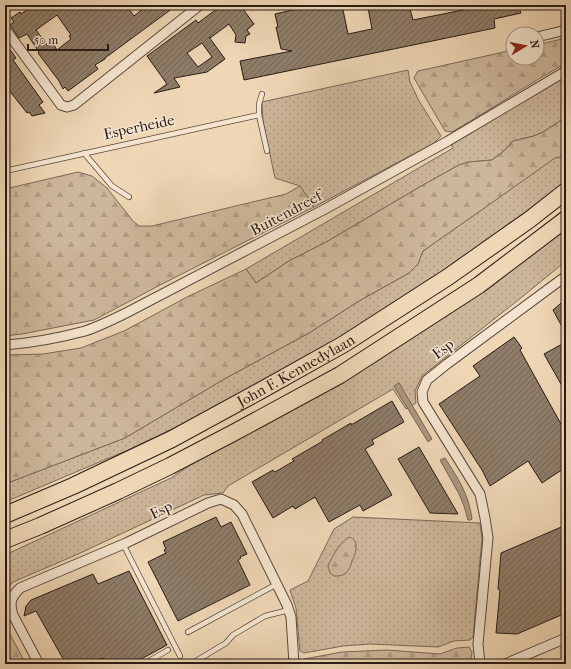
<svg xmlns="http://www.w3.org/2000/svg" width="571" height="669" font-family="'IM FELL French Canon',serif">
  <defs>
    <pattern id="grass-dots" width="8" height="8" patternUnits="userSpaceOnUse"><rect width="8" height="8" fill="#cdb79b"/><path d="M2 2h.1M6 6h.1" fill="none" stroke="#b09d85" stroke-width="1.8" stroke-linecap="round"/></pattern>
    <pattern id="forest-firs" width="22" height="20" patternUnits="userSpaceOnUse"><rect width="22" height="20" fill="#cdb79b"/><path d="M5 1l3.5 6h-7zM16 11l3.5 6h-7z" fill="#b09d85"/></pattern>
    <pattern id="building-hatch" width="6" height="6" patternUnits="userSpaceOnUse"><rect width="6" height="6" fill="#8f7d69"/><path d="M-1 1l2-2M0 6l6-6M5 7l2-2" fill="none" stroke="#756655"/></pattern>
  </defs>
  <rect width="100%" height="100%" fill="#efd7b6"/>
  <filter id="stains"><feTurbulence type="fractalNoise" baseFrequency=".005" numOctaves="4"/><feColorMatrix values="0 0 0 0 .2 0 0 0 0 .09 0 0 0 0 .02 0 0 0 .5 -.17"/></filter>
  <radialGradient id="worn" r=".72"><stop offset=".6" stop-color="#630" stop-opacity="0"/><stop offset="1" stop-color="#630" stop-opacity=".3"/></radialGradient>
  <g fill="url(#grass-dots)" stroke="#7a6958">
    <polygon points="408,70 410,82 419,101 441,136 434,143 314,207 300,186 275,178 263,121 262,102"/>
    <polygon points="566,73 566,117 543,132 534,136 513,141 505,150 492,160 469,162 459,165 423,185 328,241 289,261 256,283 246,269 453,148 450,142"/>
    <polygon points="566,156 566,181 544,198 446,270 380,314 272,379 170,430 128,450 5,502 5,484 125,438 226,378 309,333 359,301 409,273 418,264 423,251 483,209 555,157"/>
    <polygon points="566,226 566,261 522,297 422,376 415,391 416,403 406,409 393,389 228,486 223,493 204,495 76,555 13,582 5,591 5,555 171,478 210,452"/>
    <polygon points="353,517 480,523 482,539 473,637 470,640 454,641 438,647 370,644 343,646 304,653 300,651 296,608 290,590 308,581 334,529"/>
  </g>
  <g fill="url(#forest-firs)" stroke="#7a6958">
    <path d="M566,38V63C527,85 490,110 452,132L445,131L414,78L418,71L513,50V58H537V45Z"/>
    <polygon points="566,117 566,156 555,158 483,209 423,251 418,264 409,273 359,301 309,333 226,378 125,438 5,484 5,355 43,354 81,348 124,331 187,297 246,269 256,283 289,261 328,241 423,185 459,165 469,162 492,160 505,150 513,141 534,136 543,132"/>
    <polygon points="78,172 92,176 107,188 133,221 139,226 152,226 286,194 300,186 314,207 164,283 94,320 22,334 5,336 5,189"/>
    <path d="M349,537C360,540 356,553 352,561C351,565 349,570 346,573C343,576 338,576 334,576L330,573L328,566C333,555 339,544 349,537Z"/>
    <polygon points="5,625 26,664 11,664 5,654"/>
    <polygon points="469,647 472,652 470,664 304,664 303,663 304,659 342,652 387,650 440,654 457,648"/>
  </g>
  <g fill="#ab977f" stroke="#776555">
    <polygon points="399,383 432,439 428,442 394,386"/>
    <path d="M445,458C458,478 469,495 472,519L471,520H468L464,506L459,494L440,460Z"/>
  </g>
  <g fill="url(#building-hatch)" stroke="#281b15" fill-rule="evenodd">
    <path d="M34,5H109L110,8L114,5H126L134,16L148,5H177L105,58V59L95,65L98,69L68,91L65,87L63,89L59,81L38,53L39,52L27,34L19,38L10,25L14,22L11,18L20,12L21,14ZM57,15L71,35L69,36L71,39L57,50L52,42L48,46L36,30Z"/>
    <path d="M216,5H240L254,24L247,30L250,34L246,36L245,43L235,42L236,35L229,24L210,38L209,37L225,59L207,72L174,78L180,87L154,93L167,84L147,56L196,20L198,23L218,8ZM202,43L212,57L198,67L187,53Z"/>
    <polygon points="314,5 342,5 348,34 372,29 368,8 369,8 369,5 409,5 413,20 488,5 493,5 494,8 506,5 518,5 521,13 494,19 495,28 244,80 240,61 292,51 281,49 276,27 278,27 275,14"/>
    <polygon points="5,39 10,45 8,47 16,58 13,60 43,102 39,105 45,113 32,116 29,112 27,113 5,85"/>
    <polygon points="566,299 566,334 553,310"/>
    <polygon points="514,337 522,348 520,350 566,433 566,467 542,483 528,461 490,486 482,470 439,404 480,376 473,366"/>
    <polygon points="566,342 566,393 544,354"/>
    <polygon points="392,401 404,422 372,440 374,444 365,449 392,495 363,511 360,505 329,522 315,497 295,509 293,506 273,518 252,482 273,470 275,472 294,461 292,459 323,441 322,440 351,423 351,425"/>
    <polygon points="419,447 458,514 430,513 407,474 398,459"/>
    <polygon points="216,517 221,527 231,522 247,554 240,557 241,558 238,560 250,585 178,621 148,562 166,553 164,550 166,549 163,542"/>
    <polygon points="566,525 566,613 517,634 496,633 500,590 498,589 501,553"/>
    <polygon points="129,571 167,645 132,664 106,664 103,658 88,664 66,664 36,611 24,616 26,606 31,600 93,574 98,584"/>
  </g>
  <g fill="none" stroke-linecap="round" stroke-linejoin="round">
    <defs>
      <g id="service">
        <polyline points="262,94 259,104 259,115 267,151"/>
        <polyline points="84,153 112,186 129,197"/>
        <polyline points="5,171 259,115"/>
        <polyline points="123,544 180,656"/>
        <polyline points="188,632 277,584"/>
        <polyline points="144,664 168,650"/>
        <polyline points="191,664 226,643 233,635 265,616 289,610"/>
      </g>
      <g id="minor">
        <polyline points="5,29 61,105 67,107 74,105 200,5"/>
        <polyline points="537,37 566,30"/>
        <path d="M5,345C32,343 59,338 85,331C100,326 114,319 128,312L325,209L448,141L566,71"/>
        <path d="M39,664L13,615C9,603 11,597 20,588L126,543L208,503L221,499L234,505L242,514L287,605L291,617L294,664"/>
        <polyline points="480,664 478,644 488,538 485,518 480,494 423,402 422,392 427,380 447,364 566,276"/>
        <polyline points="505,664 566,638"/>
      </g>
      <g id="trunk">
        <path id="s1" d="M5,515L73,486L172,439L260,391L344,344L448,277L529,220L566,191"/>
        <polyline points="5,540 40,526 118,491 170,466 235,432 340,375 479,285 566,219"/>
      </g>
    </defs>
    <use href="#service" stroke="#5a4a3d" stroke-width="6"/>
    <use href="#minor" stroke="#5a4a3d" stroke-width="11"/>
    <use href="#trunk" stroke="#281b15" stroke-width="18"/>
    <use href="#service" stroke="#f5e5d0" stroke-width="4.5"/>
    <use href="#minor" stroke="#f5e5d0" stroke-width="9"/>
    <use href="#trunk" stroke="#efd7b6" stroke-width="16"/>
  </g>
  <g text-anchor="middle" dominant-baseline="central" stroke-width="3" stroke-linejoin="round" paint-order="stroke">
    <g font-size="15" fill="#281b15" stroke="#f5e5d0">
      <text transform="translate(139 127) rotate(-12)">Esperheide</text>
      <text transform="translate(286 213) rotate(-28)">Buitendreef</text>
      <text transform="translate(443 349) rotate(-37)">Esp</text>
      <text stroke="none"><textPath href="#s1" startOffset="325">John F. Kennedylaan</textPath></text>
      <text transform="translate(161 510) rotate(-26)">Esp</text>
    </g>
  </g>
  <rect width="571" height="669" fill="none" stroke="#efd7b6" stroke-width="20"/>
  <rect x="6" y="6" width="559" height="657" fill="none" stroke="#281b15" stroke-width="2"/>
  <rect x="10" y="10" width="551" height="649" fill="none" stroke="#281b15"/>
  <g transform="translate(525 46) rotate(80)"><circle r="19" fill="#f5e5d0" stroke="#a39485"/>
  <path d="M0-3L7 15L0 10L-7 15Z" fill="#8f2418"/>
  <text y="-6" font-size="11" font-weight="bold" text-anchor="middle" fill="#281b15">N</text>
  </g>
  <path d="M28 44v6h80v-6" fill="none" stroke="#281b15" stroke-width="2"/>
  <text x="34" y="44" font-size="12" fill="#281b15" stroke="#f5e5d0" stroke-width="3" paint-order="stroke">50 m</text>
  <rect width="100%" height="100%" filter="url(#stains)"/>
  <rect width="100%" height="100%" fill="url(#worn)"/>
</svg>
